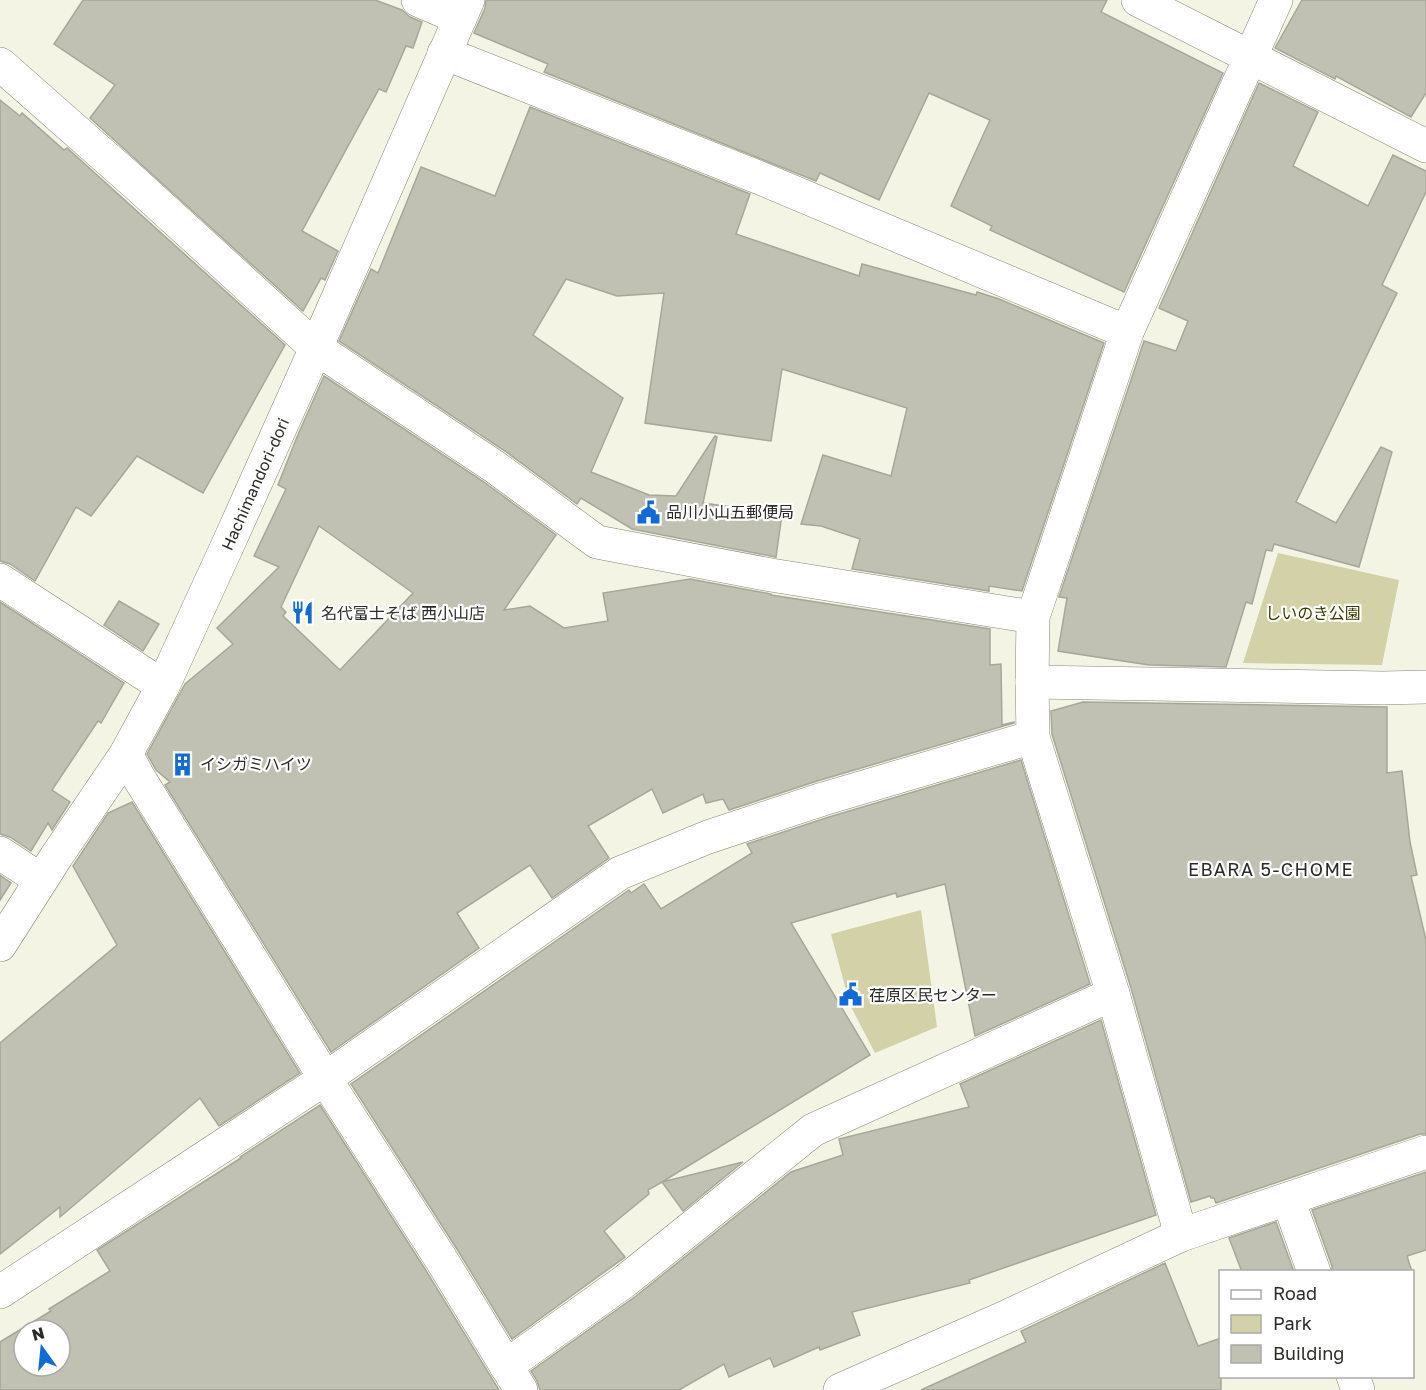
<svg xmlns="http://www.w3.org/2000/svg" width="1426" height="1390" font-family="'Golos Text','Noto Sans JP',sans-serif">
  <rect width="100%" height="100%" fill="#f4f4e5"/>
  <g fill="#d2d1a7">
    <polygon points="1278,553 1399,580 1382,665 1243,663"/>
    <polygon points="921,910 937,1027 875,1053 850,1005 831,934"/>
  </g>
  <g fill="#c1c1b3" stroke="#a7a799" stroke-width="1.5" fill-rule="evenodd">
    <polygon points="83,0 375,0 402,10 410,17 422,22 413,48 406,46 386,92 379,89 302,231 338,251 325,280 321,278 303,311 90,118 115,85 54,44"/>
    <polygon points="486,0 1107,0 1101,12 1223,73 1124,292 990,230 992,226 951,206 990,120 929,93 879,200 820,173 816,181 544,72 548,64 474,33 485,8"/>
    <polygon points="1302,0 1426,0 1426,93 1411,117 1336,76 1335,79 1275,48"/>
    <polygon points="1259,83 1318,112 1293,166 1368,206 1393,155 1426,171 1426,192 1382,285 1397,293 1296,502 1336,523 1381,447 1392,452 1359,567 1274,544 1272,551 1266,550 1252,604 1246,602 1226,667 1149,665 1058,651 1067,598 1059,597 1144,341 1176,351 1188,321 1159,308"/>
    <polygon points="0,100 20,116 22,113 64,150 67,148 285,345 203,493 137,456 91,516 76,507 35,581 10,564 0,561"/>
    <polygon points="530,107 750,194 736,234 859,276 862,264 976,295 977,292 999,299 1104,343 1022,591 989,586 989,591 852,569 860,539 821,526 801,524 823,455 891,476 907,408 782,369 771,441 645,423 664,293 617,296 566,279 533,335 623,398 591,472 649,495 676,496 715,436 717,437 703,503 782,514 776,557 632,529 581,498 577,504 505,451 339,341 371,269 378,273 421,167 495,196"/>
    <path d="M324,376L484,482L556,535L504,610L530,606L564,628L608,621L603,593L690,579L771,594V595L990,629V665L1001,664L1002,725L1014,722V723L817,781L729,810L723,799L706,803L703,794L663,813L652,789L588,826L609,858L552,898L530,865L457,913L479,948L331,1052L165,785L170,782L156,770L147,754L185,684L233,644L217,628L279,567L254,556L286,489L278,485L297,437ZM319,526L413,593L340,670L283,616L286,612L281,607Z"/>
    <polygon points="119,601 159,624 143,651 104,625"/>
    <polygon points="0,602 124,683 101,723 98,721 52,790 70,802 52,830 48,823 31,851 10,837 0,834"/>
    <polygon points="1083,702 1387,707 1387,773 1402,771 1410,842 1417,875 1411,876 1426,940 1426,1134 1420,1134 1216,1203 1214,1198 1211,1198 1210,1196 1191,1202 1131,988 1052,734 1051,711"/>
    <polygon points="1021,760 1090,984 975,1036 945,884 897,897 896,893 791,923 870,1055 662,1182 743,1162 683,1211 662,1182 648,1190 649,1194 604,1231 625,1257 512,1339 457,1249 351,1084 629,890 631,893 644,884 661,909 752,853 747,844 829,817"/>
    <polygon points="132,802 300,1073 219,1126 200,1098 60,1217 60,1207 0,1254 0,1043 117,945 73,866 108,813"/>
    <polygon points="0,875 11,883 0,900"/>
    <polygon points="1101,1020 1156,1215 969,1280 970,1283 852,1312 860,1335 820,1350 819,1347 774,1367 770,1358 729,1377 724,1364 679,1390 540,1390 537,1381 531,1371 636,1296 791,1172 843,1155 839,1139 969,1107 960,1084"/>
    <path d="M320,1105L425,1269L499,1390H0V1342L51,1311L49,1309L110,1271L97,1250L241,1158L240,1157ZM24,1330H60V1366H24Z"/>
    <polygon points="1426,1172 1426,1250 1407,1256 1412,1272 1332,1272 1332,1266 1312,1210"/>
    <polygon points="1276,1222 1294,1272 1242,1272 1229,1238"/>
    <polygon points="1165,1263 1198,1346 1221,1338 1221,1390 921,1390 1026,1342 1021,1331"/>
  </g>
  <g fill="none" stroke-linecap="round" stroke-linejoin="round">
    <defs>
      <g id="minor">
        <polyline points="418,0 460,18"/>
        <polyline points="1138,0 1426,146"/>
        <polyline points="444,53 765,180 1127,332"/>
        <polyline points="0,64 135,183 316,348 495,467 597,542 771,575 1033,617"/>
        <polyline points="0,580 163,686"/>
        <polyline points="1032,682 1383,688 1426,687"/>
        <polyline points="126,754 139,778 333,1091 441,1259 521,1390"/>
        <polyline points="0,853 41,880"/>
        <polyline points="0,945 56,857 126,754 163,686 230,540 316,348 468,0"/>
        <polyline points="1288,1199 1314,1272"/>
        <polyline points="1181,1235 1113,994 1033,737 1032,682 1033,617 1127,332 1276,0"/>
        <polyline points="0,1292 326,1078 620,873 708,837 823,799 1033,737"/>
        <polyline points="506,1366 625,1281 813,1130 1113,994"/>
        <polyline points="1353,1376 1358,1390"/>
        <polyline points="840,1390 1008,1316 1181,1235 1426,1152"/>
      </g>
    </defs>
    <use href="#minor" stroke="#868678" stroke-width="34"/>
    <use href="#minor" stroke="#fff" stroke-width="33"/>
  </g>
  <defs>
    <symbol id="civic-bare" viewBox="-9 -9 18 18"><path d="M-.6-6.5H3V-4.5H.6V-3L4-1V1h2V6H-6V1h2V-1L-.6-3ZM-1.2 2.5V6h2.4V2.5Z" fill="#126ad4" stroke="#fff" stroke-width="2.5" paint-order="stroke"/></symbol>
    <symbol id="restaurant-bare" viewBox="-9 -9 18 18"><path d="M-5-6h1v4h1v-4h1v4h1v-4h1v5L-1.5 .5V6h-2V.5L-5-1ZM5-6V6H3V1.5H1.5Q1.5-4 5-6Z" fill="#126ad4" stroke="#fff" stroke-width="2.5" paint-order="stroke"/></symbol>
    <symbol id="building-bare" viewBox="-9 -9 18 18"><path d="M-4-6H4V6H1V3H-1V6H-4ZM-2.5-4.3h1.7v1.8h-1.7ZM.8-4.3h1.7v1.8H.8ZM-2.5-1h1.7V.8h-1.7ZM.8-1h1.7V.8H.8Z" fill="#126ad4" stroke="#fff" stroke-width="2.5" paint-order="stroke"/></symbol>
  </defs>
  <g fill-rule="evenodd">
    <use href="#civic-bare" x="632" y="496" width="33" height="33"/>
    <use href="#restaurant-bare" x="286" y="596" width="33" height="33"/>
    <use href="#building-bare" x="166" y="748" width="33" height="33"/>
    <use href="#civic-bare" x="834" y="978" width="33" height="33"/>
  </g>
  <g text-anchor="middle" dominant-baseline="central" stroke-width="4.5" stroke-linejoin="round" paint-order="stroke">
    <g font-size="16" fill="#2b2b26" stroke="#fff">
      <text transform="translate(255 484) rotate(-66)">Hachimandori-dori</text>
    </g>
    <g font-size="16" fill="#2b2b26" stroke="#fff" text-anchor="start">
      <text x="666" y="512">品川小山五郵便局</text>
      <text x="321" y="613">名代富士そば 西小山店</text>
      <text x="200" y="764">イシガミハイツ</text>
      <text x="869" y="995">荏原区民センター</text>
    </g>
    <g font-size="16" fill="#3a3801" stroke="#fff">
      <text x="1313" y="613">しいのき公園</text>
    </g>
    <g font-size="18" letter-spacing="1.5" fill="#2b2b26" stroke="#fff">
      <text x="1271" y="869">EBARA 5-CHOME</text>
    </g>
  </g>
  <rect x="1219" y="1270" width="195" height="108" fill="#ffffff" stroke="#aaaaa8" stroke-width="1.5"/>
  <rect x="1231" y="1290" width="30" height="9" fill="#ffffff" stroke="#aaaaa8" stroke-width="1.5"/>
  <text x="1273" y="1300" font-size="18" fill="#2b2b26">Road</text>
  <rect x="1231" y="1315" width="30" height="18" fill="#d2d1a7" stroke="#aaaaa8" stroke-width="1.5"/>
  <text x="1273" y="1330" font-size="18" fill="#2b2b26">Park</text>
  <rect x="1231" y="1345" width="30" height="18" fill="#c1c1b3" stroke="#aaaaa8" stroke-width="1.5"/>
  <text x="1273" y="1360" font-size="18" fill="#2b2b26">Building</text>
  <g transform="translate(42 1348) rotate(345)"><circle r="28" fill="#ffffff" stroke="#aaaaa8" stroke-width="1.5"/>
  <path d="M0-4.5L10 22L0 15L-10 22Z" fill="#126ad4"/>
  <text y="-9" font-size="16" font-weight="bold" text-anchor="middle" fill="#2b2b26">N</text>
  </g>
</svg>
